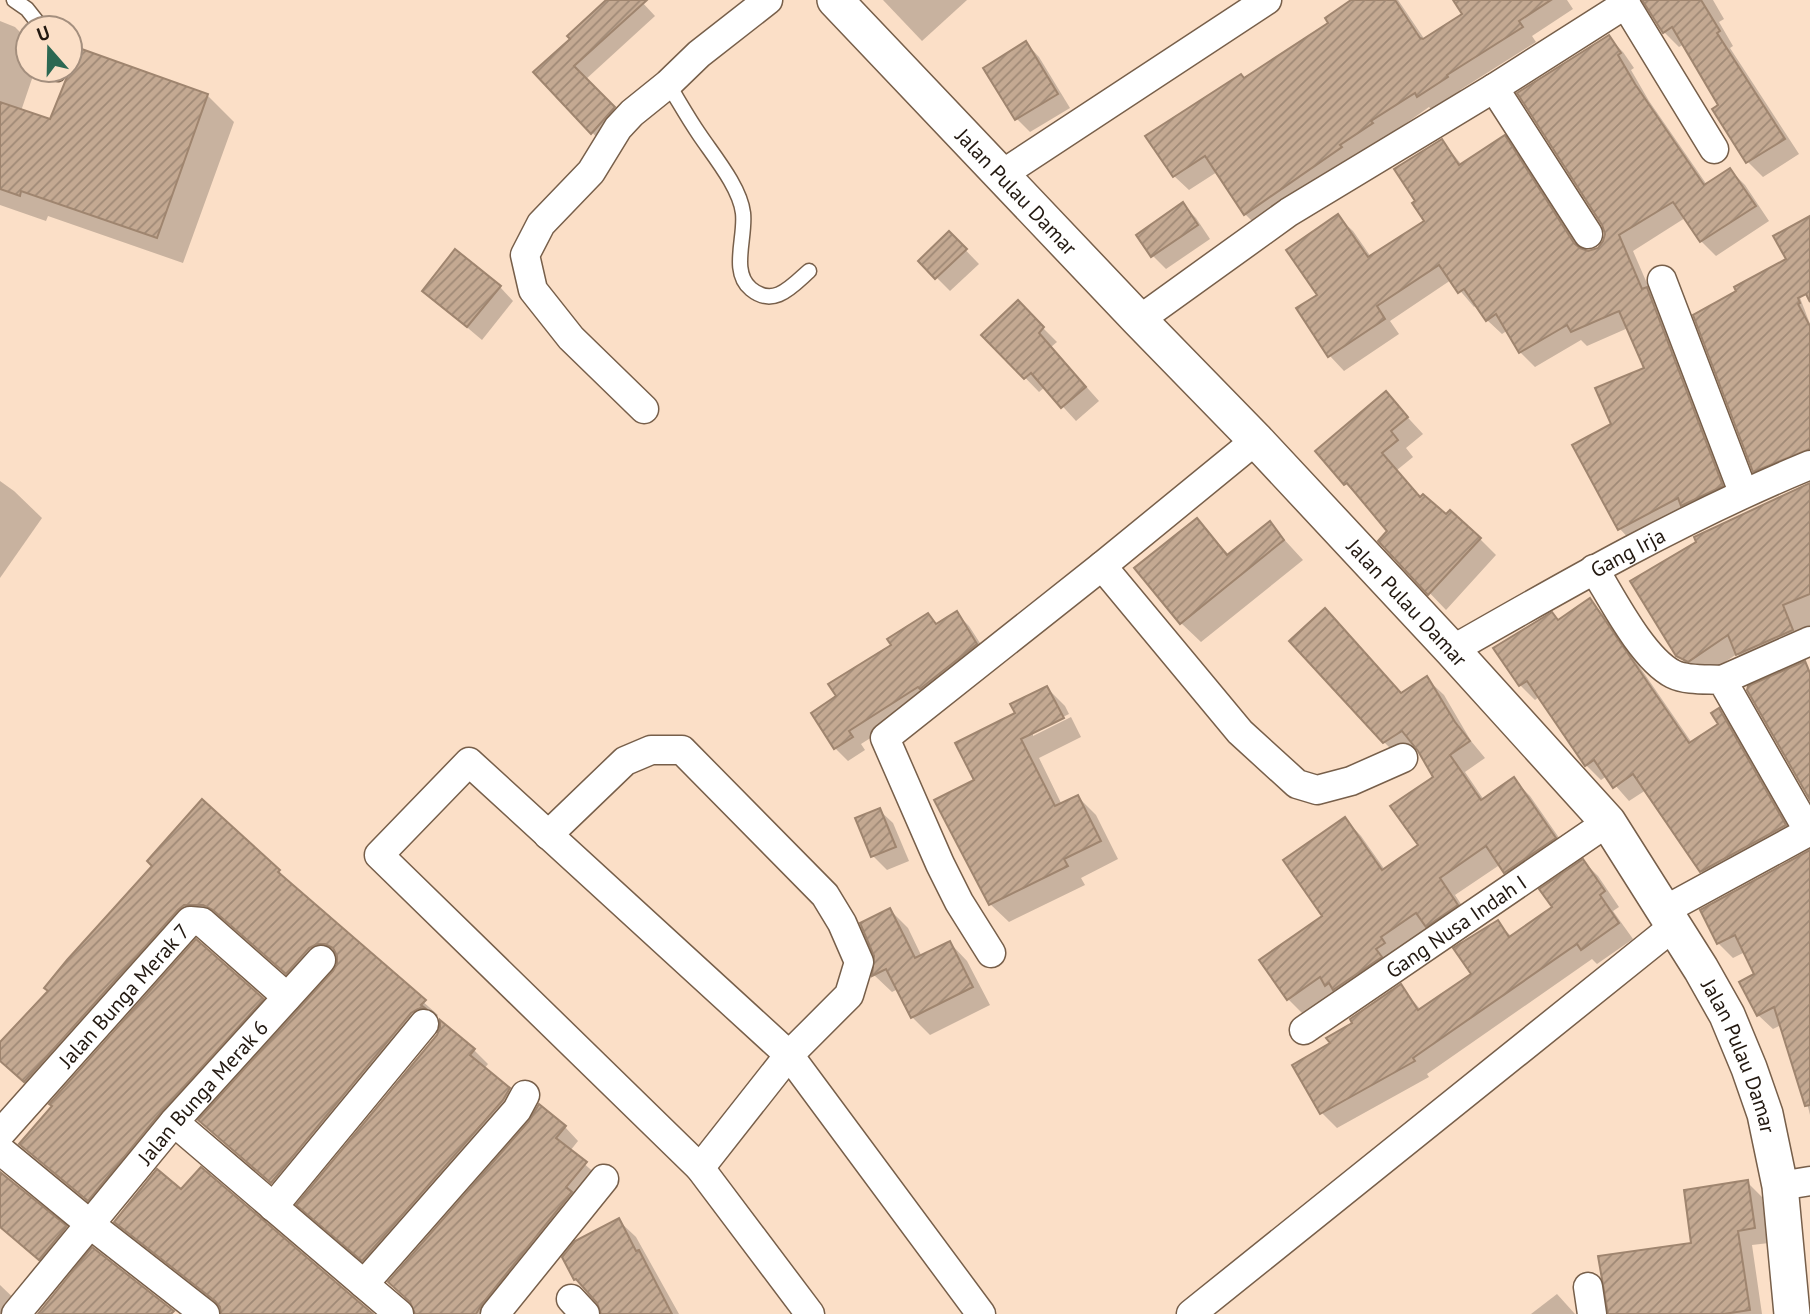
<svg xmlns="http://www.w3.org/2000/svg" width="1810" height="1314" font-family="'PT Sans',sans-serif">
  <defs>
    <pattern id="building-hatch" width="6" height="6" patternUnits="userSpaceOnUse" patternTransform="scale(1.75)"><rect width="6" height="6" fill="#c4a992"/><path d="M-1 1l2-2M0 6l6-6M5 7l2-2" fill="none" stroke="#9f8976"/></pattern>
  </defs>
  <rect width="100%" height="100%" fill="#fbdfc7"/>
  <g fill="#0003">
    <polygon points="608,0 640,0 655,16 585,80 626,121 604,145 535,72 572,39"/>
    <polygon points="883,0 967,0 922,41"/>
    <polygon points="1353,0 1398,0 1425,40 1464,14 1455,0 1567,0 1573,9 1532,36 1536,42 1460,90 1462,92 1433,111 1429,107 1259,228 1245,214 1217,172 1189,190 1174,176 1245,79 1331,24"/>
    <polygon points="1645,0 1713,0 1724,19 1719,22 1733,46 1730,48 1799,154 1763,177 1748,162 1720,106 1684,44 1679,47 1664,32"/>
    <polygon points="0,21 15,27 28,40 28,70 35,70 21,111 51,122 207,95 234,122 183,263 48,216 46,221 0,205"/>
    <polygon points="1608,37 1623,52 1634,68 1631,70 1649,101 1707,185 1730,170 1745,185 1769,221 1716,256 1701,241 1685,218 1633,251 1652,295 1661,304 1736,500 1634,544 1620,529 1575,445 1613,425 1646,369 1628,328 1587,346 1581,340 1535,367 1520,352 1508,330 1502,334 1487,320 1477,304 1474,307 1451,280 1390,321 1399,334 1344,371 1330,356 1298,309 1319,295 1338,217 1353,231 1371,257 1426,221 1442,141 1462,165 1504,137 1519,152 1583,251 1588,252 1599,249 1605,242 1606,234"/>
    <polygon points="1026,43 1039,57 1070,108 1030,132 1017,119"/>
    <polygon points="1183,205 1196,218 1210,239 1166,269 1153,256"/>
    <polygon points="949,233 979,264 950,291 920,261"/>
    <polygon points="1794,282 1810,324 1810,470 1771,487 1754,471"/>
    <polygon points="500,287 513,301 482,340 424,291"/>
    <polygon points="1018,303 1057,342 1051,347 1099,401 1076,421 1045,387 1039,392 984,335"/>
    <polygon points="1386,394 1423,434 1406,448 1413,457 1397,470 1421,498 1480,539 1496,555 1446,610 1380,541 1390,531 1346,484"/>
    <polygon points="0,481 14,491 42,518 0,578"/>
    <polygon points="1810,484 1810,629 1753,669 1737,654 1704,676 1693,671 1678,655"/>
    <polygon points="1197,520 1230,556 1270,524 1303,560 1201,642 1181,623"/>
    <polygon points="1590,601 1604,615 1692,743 1720,725 1718,710 1733,725 1799,840 1716,886 1701,871 1646,790 1629,801 1607,776 1601,780 1586,765 1540,696 1535,700 1520,685 1559,621"/>
    <polygon points="956,613 969,626 989,657 932,699 861,744 865,750 848,761 835,748 839,697 928,615 938,625"/>
    <polygon points="1427,679 1444,695 1471,741 1485,758 1465,772 1484,800 1514,780 1530,796 1571,855 1522,888 1501,864 1455,895 1473,922 1305,1016 1288,999 1324,916 1345,819 1361,836 1385,870 1421,846 1436,777 1418,748 1401,759 1384,742 1402,694"/>
    <polygon points="1047,688 1065,706 1069,714 1033,732 1033,736 1071,717 1081,737 1039,758 1062,805 1078,797 1096,815 1118,859 1081,878 1085,885 1009,922 990,904 976,781 1017,714"/>
    <polygon points="202,801 279,871 292,886 438,1015 286,1195 200,1120 339,965 339,957 331,957 301,986 229,923 219,919 199,918 39,1095 0,1060 0,1045 50,991 154,866"/>
    <polygon points="879,810 893,823 909,861 887,870 873,856 857,819"/>
    <polygon points="1810,851 1810,1115 1801,1078 1781,1025 1773,1029 1758,1015 1757,975 1745,952 1733,958 1718,943"/>
    <polygon points="1583,861 1598,876 1619,907 1613,911 1633,939 1597,964 1592,959 1427,1074 1429,1077 1337,1128 1322,1113 1332,1044 1400,986 1421,1010 1474,974 1498,923 1512,937 1554,908"/>
    <polygon points="890,910 908,928 922,957 950,943 967,961 990,1005 930,1035 912,1017 898,989 892,992 874,975"/>
    <polygon points="262,1000 276,1013 102,1213 21,1144"/>
    <polygon points="474,1050 488,1064 484,1069 523,1103 377,1273 313,1218"/>
    <polygon points="565,1127 578,1141 570,1151 599,1177 498,1314 417,1314 417,1309"/>
    <polygon points="0,1174 79,1241 53,1273 0,1226"/>
    <polygon points="1747,1182 1762,1197 1769,1243 1752,1245 1762,1314 1610,1314 1693,1245"/>
    <polygon points="182,1192 371,1314 223,1314 222,1307 130,1235 116,1221"/>
    <polygon points="619,1221 636,1237 679,1314 602,1314 603,1311 592,1295 575,1279"/>
    <polygon points="0,1285 24,1308 21,1314 0,1314"/>
    <polygon points="1557,1294 1575,1314 1531,1314"/>
  </g>
  <g fill="url(#building-hatch)" stroke="#9f856f" stroke-width="2">
    <polygon points="606,0 647,0 574,66 615,107 591,134 533,72 570,39 567,36"/>
    <polygon points="1351,0 1395,0 1420,38 1423,39 1462,14 1453,0 1551,0 1519,21 1523,27 1447,75 1448,77 1417,97 1415,93 1371,121 1373,123 1340,145 1342,147 1244,215 1205,156 1173,177 1145,136 1241,74 1244,78 1328,23 1325,18"/>
    <polygon points="1642,0 1701,0 1720,31 1717,33 1785,139 1746,163 1712,109 1718,105 1672,27 1663,33"/>
    <polygon points="1609,35 1621,53 1618,55 1635,84 1704,185 1730,168 1756,206 1700,242 1673,202 1619,235 1642,289 1647,287 1648,290 1723,486 1681,506 1678,498 1618,530 1572,445 1611,424 1595,388 1644,368 1619,311 1571,332 1567,325 1519,353 1496,314 1486,321 1464,289 1458,293 1439,265 1377,306 1385,319 1328,357 1296,308 1317,295 1286,250 1338,214 1368,257 1424,221 1412,203 1415,201 1394,169 1442,139 1459,165 1505,135 1574,243 1580,248 1588,251 1598,248 1603,241 1605,234 1602,225 1517,93"/>
    <polygon points="1026,41 1058,94 1015,120 983,68"/>
    <polygon points="76,47 208,94 157,238 21,191 20,196 0,189 0,102 50,119 67,77 68,70 70,70"/>
    <polygon points="1183,202 1198,225 1151,257 1136,235"/>
    <polygon points="1810,216 1810,302 1806,294 1798,298 1800,303 1798,304 1810,326 1810,449 1753,472 1693,315 1736,291 1734,287 1786,259 1773,236"/>
    <polygon points="949,231 967,249 935,279 918,261"/>
    <polygon points="455,249 501,286 467,327 422,291"/>
    <polygon points="1018,300 1044,327 1039,333 1086,387 1061,408 1031,373 1024,379 981,335"/>
    <polygon points="1386,391 1408,417 1391,431 1398,440 1382,453 1420,497 1423,494 1446,514 1450,510 1481,538 1428,595 1378,541 1387,531 1347,483 1344,485 1315,451"/>
    <polygon points="1810,483 1810,594 1783,605 1793,630 1736,655 1728,635 1688,662 1676,656 1630,581 1696,542 1694,537"/>
    <polygon points="1197,518 1227,555 1270,521 1284,540 1180,624 1134,568"/>
    <polygon points="1590,598 1689,743 1718,724 1711,713 1719,708 1786,825 1700,872 1633,774 1613,788 1594,760 1585,766 1527,681 1519,686 1493,648 1552,612 1558,620"/>
    <polygon points="1325,608 1401,693 1427,676 1455,722 1470,741 1450,755 1481,800 1514,777 1556,838 1504,873 1486,846 1440,878 1458,905 1426,927 1416,913 1381,937 1385,943 1376,949 1382,957 1333,990 1329,983 1325,986 1320,977 1287,1000 1259,960 1322,916 1283,860 1345,817 1382,870 1418,845 1390,806 1433,777 1418,751 1402,731 1383,743 1289,641"/>
    <polygon points="957,611 977,644 920,689 918,687 849,731 853,737 834,749 811,713 836,696 828,684 891,645 887,639 928,613 936,624"/>
    <polygon points="1805,661 1810,673 1810,800 1747,690 1748,686"/>
    <polygon points="1047,686 1064,718 1021,739 1055,806 1078,795 1101,841 1064,859 1068,866 989,905 934,800 974,780 955,743 1015,713 1010,704"/>
    <polygon points="202,799 280,870 278,872 426,1000 421,1005 425,1008 418,1009 411,1013 271,1183 198,1120 333,971 337,964 337,956 333,948 325,944 317,944 309,948 286,974 213,910 203,905 184,905 178,910 24,1082 0,1061 0,1042 48,991 44,988 67,960 152,866 147,861"/>
    <polygon points="880,808 896,847 871,857 855,818"/>
    <polygon points="1810,850 1810,1105 1805,1106 1774,1007 1757,1016 1739,982 1754,974 1735,935 1717,944 1700,910"/>
    <polygon points="1583,859 1605,891 1600,895 1619,923 1581,950 1577,944 1413,1058 1415,1061 1320,1114 1292,1065 1330,1043 1326,1038 1352,1023 1350,1019 1401,984 1418,1010 1471,974 1453,948 1498,920 1509,937 1552,907 1539,889"/>
    <polygon points="890,908 915,958 950,941 973,987 911,1018 886,969 872,976 874,956 860,923"/>
    <polygon points="196,939 264,999 162,1111 88,1201 19,1144 52,1106 49,1104"/>
    <polygon points="440,1020 475,1049 470,1055 510,1088 503,1100 362,1261 296,1205 437,1035 440,1027"/>
    <polygon points="539,1104 566,1126 556,1138 587,1162 566,1187 572,1192 482,1304 476,1314 415,1314 410,1302 388,1282 529,1121"/>
    <polygon points="201,1167 262,1219 373,1314 221,1314 220,1307 215,1301 114,1222 157,1169 181,1189"/>
    <polygon points="0,1172 67,1226 39,1260 0,1227"/>
    <polygon points="1748,1180 1755,1228 1738,1231 1750,1310 1724,1314 1608,1314 1598,1256 1691,1243 1684,1190"/>
    <polygon points="619,1218 636,1251 639,1250 672,1314 601,1314 597,1303 576,1279 574,1280 562,1257 575,1241"/>
    <polygon points="92,1247 174,1311 171,1314 38,1314"/>
  </g>
  <g fill="none" stroke-linecap="round" stroke-linejoin="round">
    <defs>
      <g id="service">
        <polyline points="14,0 27,9 42,28"/>
        <polyline points="57,70 58,74"/>
        <path d="M668,84C678,100 688,118 699,134C713,155 740,187 743,213C746,237 730,272 751,289C774,308 792,286 809,271"/>
      </g>
      <g id="minor">
        <polyline points="1623,0 1714,149"/>
        <polyline points="1494,88 1588,234"/>
        <polyline points="1001,175 1267,0"/>
        <polyline points="1662,280 1743,492"/>
        <polyline points="1139,320 1289,212 1494,88 1626,4"/>
        <polyline points="644,409 571,338 533,290 525,255 541,224 591,172 618,128 632,113 668,84 699,54 768,0"/>
        <polyline points="1102,566 1240,732 1297,784 1317,790 1351,781 1403,758"/>
        <path d="M1594,569C1612,598 1642,658 1673,674C1687,681 1707,679 1722,680L1809,832"/>
        <path id="s1" d="M1452,650C1569,583 1686,516 1810,465"/>
        <polyline points="1722,680 1810,641"/>
        <polyline points="548,835 625,761 651,750 682,750 825,895 842,923 859,962 849,995 789,1055 700,1168"/>
        <polyline points="1665,910 1810,831"/>
        <polyline points="991,953 959,902 940,864 885,738 1102,566 1256,440"/>
        <path id="s2" d="M1304,1030L1608,822"/>
        <polyline points="174,1122 399,1314"/>
        <path id="s3" d="M0,1134L190,921L202,922L287,997"/>
        <polyline points="0,1150 91,1225 205,1314"/>
        <polyline points="1780,1186 1810,1181"/>
        <polyline points="273,1207 424,1024"/>
        <polyline points="364,1284 517,1110 525,1095"/>
        <polyline points="1588,1287 1592,1314"/>
        <polyline points="571,1299 585,1314"/>
        <path id="s4" d="M16,1314L174,1122L321,960"/>
        <polyline points="495,1314 604,1179"/>
        <polyline points="810,1314 700,1168 379,855 469,762 789,1055 981,1314"/>
        <polyline points="1191,1314 1674,926"/>
      </g>
      <g id="tertiary">
        <path id="s5" d="M835,0L1139,320L1256,440L1452,650L1608,822L1701,969L1727,1015L1749,1068L1765,1114L1780,1186L1792,1314"/>
      </g>
    </defs>
    <use href="#service" stroke="#775f4a" stroke-width="17"/>
    <use href="#minor" stroke="#775f4a" stroke-width="31"/>
    <use href="#tertiary" stroke="#775f4a" stroke-width="38"/>
    <use href="#service" stroke="#fff" stroke-width="14"/>
    <use href="#minor" stroke="#fff" stroke-width="28"/>
    <use href="#tertiary" stroke="#fff" stroke-width="35"/>
  </g>
  <g text-anchor="middle" dominant-baseline="central" stroke-width="5" stroke-linejoin="round" paint-order="stroke">
    <g font-size="21" fill="#221810" stroke="#fbdfc7">
      <text stroke="none"><textPath href="#s5" startOffset="264">Jalan Pulau Damar</textPath></text>
      <text stroke="none"><textPath href="#s1" startOffset="201">Gang Irja</textPath></text>
      <text stroke="none"><textPath href="#s5" startOffset="831">Jalan Pulau Damar</textPath></text>
      <text stroke="none"><textPath href="#s2" startOffset="184">Gang Nusa Indah I</textPath></text>
      <text stroke="none"><textPath href="#s3" startOffset="186">Jalan Bunga Merak 7</textPath></text>
      <text stroke="none"><textPath href="#s5" startOffset="1398">Jalan Pulau Damar</textPath></text>
      <text stroke="none"><textPath href="#s4" startOffset="290">Jalan Bunga Merak 6</textPath></text>
    </g>
  </g>
  <g transform="translate(49 49) rotate(340)"><circle r="33" fill="#fbdfc7" stroke="#a48f7e" stroke-width="2"/>
  <path d="M0-5L12 26L0 18L-12 26Z" fill="#2c6852"/>
  <text y="-10" font-size="19" font-weight="bold" text-anchor="middle" fill="#221810">U</text>
  </g>
</svg>
